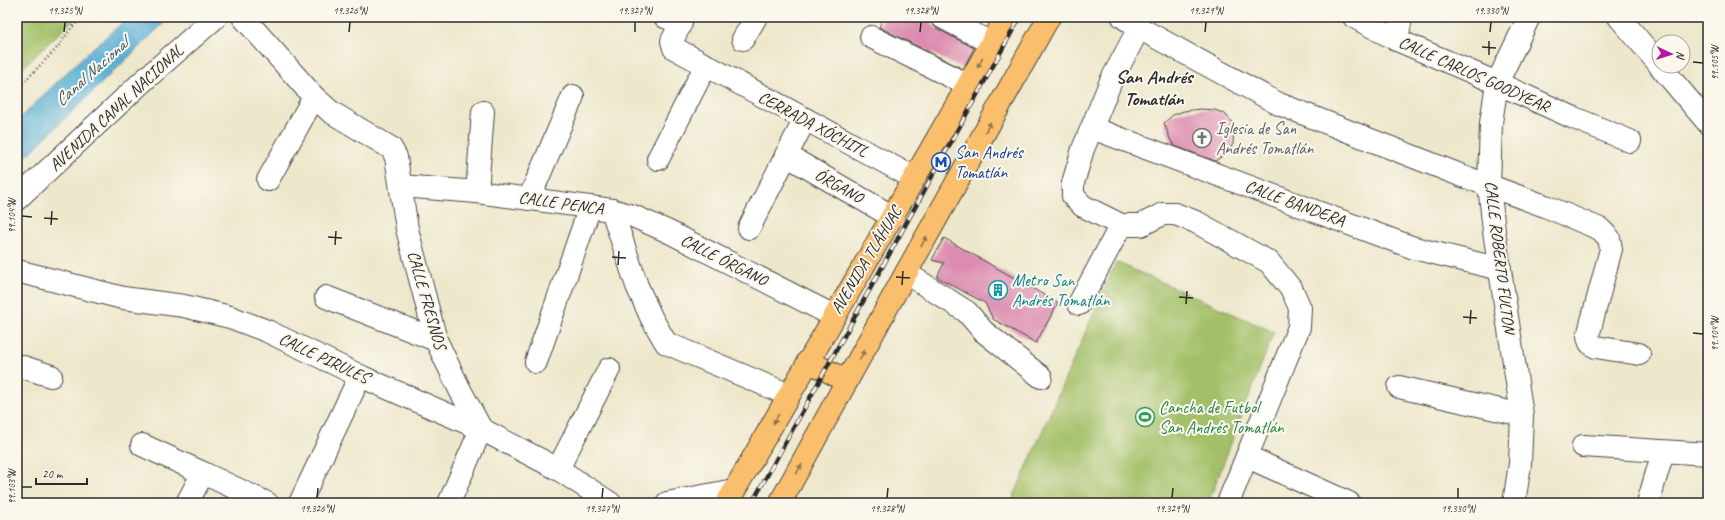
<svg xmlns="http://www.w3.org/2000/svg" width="1725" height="520" font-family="Caveat,sans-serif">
  <rect width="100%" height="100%" fill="#fbf7ec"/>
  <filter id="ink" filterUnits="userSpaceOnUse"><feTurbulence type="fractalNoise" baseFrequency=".025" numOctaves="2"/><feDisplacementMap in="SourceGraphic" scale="8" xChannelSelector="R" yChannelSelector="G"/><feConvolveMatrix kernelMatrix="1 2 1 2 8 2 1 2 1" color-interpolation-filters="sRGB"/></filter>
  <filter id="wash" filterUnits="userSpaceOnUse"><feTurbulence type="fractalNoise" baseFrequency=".012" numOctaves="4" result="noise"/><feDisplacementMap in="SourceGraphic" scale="16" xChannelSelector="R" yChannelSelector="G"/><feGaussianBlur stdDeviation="0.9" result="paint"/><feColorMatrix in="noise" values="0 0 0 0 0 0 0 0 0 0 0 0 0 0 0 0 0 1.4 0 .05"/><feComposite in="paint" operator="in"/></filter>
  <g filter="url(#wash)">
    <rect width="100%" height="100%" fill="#ede7cb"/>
    <g fill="#a3c068" stroke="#67764a">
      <polygon points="17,17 76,17 17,73"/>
      <polygon points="1116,262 1274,332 1208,503 1011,503"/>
    </g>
    <polygon fill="#5ab0d6" stroke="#426e80" points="129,17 170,17 17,165 17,121 85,55"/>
    <g id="blocks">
      <g fill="#dd8cb0">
        <polygon points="884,17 924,17 930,21 936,28 974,48 963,69 879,27"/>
        <polygon points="1200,109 1215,110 1225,114 1234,124 1233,144 1225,154 1215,161 1175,146 1171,141 1164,123 1173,115 1184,111"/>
        <polygon points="944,238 1058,303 1036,343 993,319 985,303 937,277 944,263 932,260"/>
      </g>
    </g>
  </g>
  <g filter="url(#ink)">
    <use href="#blocks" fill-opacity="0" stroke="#484743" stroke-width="1"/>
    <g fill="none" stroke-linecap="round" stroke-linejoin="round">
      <defs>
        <g id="minor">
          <polyline points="243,17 314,97 331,112 391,148 396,157 407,229 436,340 460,390 481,429 449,503"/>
          <polyline points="665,17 681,23 672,41 674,48 914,178"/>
          <polyline points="942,17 991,43"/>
          <polyline points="1123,17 1139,28 1279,104 1460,175 1545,206 1600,229 1609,238 1611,249 1588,336 1590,343 1596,347 1639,354"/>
          <polyline points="1354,17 1397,40 1497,83 1574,118 1630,141"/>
          <polyline points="1619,17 1659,64"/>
          <polyline points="1139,28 1111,81 1083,149 1073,183 1073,196 1083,206 1121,225 1141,225 1163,214 1175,214 1196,222 1269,262 1292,290 1300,308 1299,327 1228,503"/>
          <polyline points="871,37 968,85"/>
          <polyline points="743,39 756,17"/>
          <polyline points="1397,40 1401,17"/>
          <polyline points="1660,66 1708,123"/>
          <polyline points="1092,128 1414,248 1500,269"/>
          <polyline points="786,155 893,217"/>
          <polyline points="658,159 706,65"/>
          <polyline points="268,180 314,97"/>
          <polyline points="401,186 477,192 612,210 633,216 669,232 834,316"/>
          <polyline points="477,192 483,112"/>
          <polyline points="17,199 142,82 216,17"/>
          <polyline points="529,199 573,96"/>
          <polyline points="612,210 637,286 652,319 666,343 789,395"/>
          <polyline points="749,228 805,119"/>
          <polyline points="17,271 123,298 184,306 230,317 267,331 360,376 481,429 558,469 610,503"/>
          <polyline points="906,273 967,312 983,331 1041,377"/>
          <polyline points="326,297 436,340"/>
          <polyline points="1079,304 1121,225"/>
          <polyline points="536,362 590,207"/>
          <polyline points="17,365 51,376"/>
          <polyline points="1399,387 1522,415"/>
          <polyline points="142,445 203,473"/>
          <polyline points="1583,446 1708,454"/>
          <polyline points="1248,457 1349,503"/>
          <polyline points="558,469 609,369"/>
          <polyline points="187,503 203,473 267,503"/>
          <polyline points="300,503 360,376"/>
          <polyline points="667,503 734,490"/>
          <polyline points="1514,503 1520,464 1522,415 1494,231 1489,185 1491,123 1497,83 1529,17"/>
          <polyline points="1648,503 1663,452"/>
        </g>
        <g id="major">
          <polyline points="808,361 847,381"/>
          <polyline points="727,503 968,85 1006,17"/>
          <polyline points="780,503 906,273 1049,17"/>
        </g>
      </defs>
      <use href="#minor" stroke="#484743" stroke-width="24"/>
      <use href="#major" stroke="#484743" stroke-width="24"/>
      <polyline stroke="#484743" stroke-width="2.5" stroke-dasharray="1 3" stroke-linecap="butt" points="17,89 57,48 72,27 84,17"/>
      <use href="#minor" stroke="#fff" stroke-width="22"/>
      <use href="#major" stroke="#f9bf6c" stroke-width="22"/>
      <defs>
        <polyline id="rail" points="752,503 1020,17"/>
      </defs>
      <use href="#rail" stroke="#2b2b2b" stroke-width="4.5"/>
      <use href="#rail" stroke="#fbf7ec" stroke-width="3" stroke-dasharray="9" stroke-linecap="butt"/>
    </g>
    <defs><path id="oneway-solid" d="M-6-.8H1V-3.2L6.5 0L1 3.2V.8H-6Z"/></defs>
    <g fill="#92754c">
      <use href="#oneway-solid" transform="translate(980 63) rotate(119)"/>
      <use href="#oneway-solid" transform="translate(988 127) rotate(-61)"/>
      <use href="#oneway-solid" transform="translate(924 241) rotate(-61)"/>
      <use href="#oneway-solid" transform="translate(862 355) rotate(-61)"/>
      <use href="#oneway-solid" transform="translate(776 419) rotate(120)"/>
      <use href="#oneway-solid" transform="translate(799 469) rotate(-61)"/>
    </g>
  </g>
  <path fill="none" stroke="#2b2b2b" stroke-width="1.5" d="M64,32L65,22M349,32L350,22M635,32V22M920,32L921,22M1205,32L1206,22M1490,32L1491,22M1482,47L1496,48M1489,55V41M1693,62L1703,63M22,216L32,217M44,218L58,219M51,225L52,211M328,237L342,238M335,245L336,231M612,257L626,258M618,265L619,251M896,277L910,278M902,285L903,271M1179,297L1193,298M1186,304L1187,291M1463,317L1477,318M1470,324L1471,310M1693,333L1703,334M22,487H32M317,498L318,488M602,498L603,488M887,498L888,488M1172,498L1173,488M1458,498V488"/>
  <defs>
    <symbol id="church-ring" viewBox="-11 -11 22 22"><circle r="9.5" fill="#fbf7ec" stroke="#6b7280" stroke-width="1.5"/><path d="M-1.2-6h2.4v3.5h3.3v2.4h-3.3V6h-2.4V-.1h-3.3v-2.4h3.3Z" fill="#6b7280"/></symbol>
    <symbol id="metro-ring" viewBox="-11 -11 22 22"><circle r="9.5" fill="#fbf7ec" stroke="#1a4fb4" stroke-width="1.5"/><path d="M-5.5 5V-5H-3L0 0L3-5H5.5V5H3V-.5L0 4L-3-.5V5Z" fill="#1a4fb4"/></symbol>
    <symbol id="building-ring" viewBox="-11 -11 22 22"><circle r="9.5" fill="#fbf7ec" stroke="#0f9aa8" stroke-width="1.5"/><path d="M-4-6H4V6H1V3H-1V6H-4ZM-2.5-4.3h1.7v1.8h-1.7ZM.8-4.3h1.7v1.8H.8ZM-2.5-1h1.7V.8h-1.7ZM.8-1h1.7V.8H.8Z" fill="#0f9aa8"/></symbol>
    <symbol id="stadium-ring" viewBox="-11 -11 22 22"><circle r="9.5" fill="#fbf7ec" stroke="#2e9e5b" stroke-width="1.5"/><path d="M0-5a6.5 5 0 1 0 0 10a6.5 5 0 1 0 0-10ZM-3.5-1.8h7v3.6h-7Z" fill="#2e9e5b"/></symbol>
  </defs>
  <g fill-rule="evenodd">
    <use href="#church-ring" x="1191" y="127" width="22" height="22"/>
    <use href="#metro-ring" x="930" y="151" width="22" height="22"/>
    <use href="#building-ring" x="987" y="279" width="22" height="22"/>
    <use href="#stadium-ring" x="1134" y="406" width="22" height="22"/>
  </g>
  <g text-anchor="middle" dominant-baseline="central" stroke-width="4" stroke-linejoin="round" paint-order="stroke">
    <g font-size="17" fill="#2b2b2b" stroke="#fbf7ec">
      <text transform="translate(1474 74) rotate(24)">CALLE CARLOS GOODYEAR</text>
      <text transform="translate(116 108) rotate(-43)">AVENIDA CANAL NACIONAL</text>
      <text transform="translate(813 124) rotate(28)">CERRADA XÓCHITL</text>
      <text transform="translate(839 186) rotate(30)">ÓRGANO</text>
      <text transform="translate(561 203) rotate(8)">CALLE PENCA</text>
      <text transform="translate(1295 203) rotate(20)">CALLE BANDERA</text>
      <text transform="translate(1500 257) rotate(83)">CALLE ROBERTO FULTON</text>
      <text transform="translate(724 260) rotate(27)">CALLE ÓRGANO</text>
      <text transform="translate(866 260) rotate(-59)">AVENIDA TLÁHUAC</text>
      <text transform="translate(427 300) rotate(74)">CALLE FRESNOS</text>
      <text transform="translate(324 358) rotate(25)">CALLE PIRULES</text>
    </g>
    <g font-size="17" fill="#5b616d" stroke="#fbf7ec" text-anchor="start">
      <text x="1216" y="128">Iglesia de San<tspan x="1216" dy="20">Andrés Tomatlán</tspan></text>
    </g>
    <g font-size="17" fill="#164399" stroke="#fbf7ec" text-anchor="start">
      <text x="955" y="152">San Andrés<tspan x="955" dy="20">Tomatlán</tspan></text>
    </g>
    <g font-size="17" fill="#0d838f" stroke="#fbf7ec" text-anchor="start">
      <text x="1012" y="280">Metro San<tspan x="1012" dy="20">Andrés Tomatlán</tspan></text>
    </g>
    <g font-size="17" fill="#27864d" stroke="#fbf7ec" text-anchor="start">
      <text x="1159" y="407">Cancha de Futbol<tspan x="1159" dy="20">San Andrés Tomatlán</tspan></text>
    </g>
    <g font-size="18" font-style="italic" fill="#3b5a67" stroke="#fbf7ec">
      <text transform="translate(91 72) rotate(-42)">Canal Nacional</text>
    </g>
    <g font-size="19" font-weight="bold" fill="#2b2b2b" stroke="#fbf7ec">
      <text x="1154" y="77">San Andrés<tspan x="1154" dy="22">Tomatlán</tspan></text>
    </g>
  </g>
  <rect width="1725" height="520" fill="none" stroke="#fbf7ec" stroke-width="44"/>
  <g transform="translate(1671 54) rotate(94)"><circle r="19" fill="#fbf7ec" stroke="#a8a59f"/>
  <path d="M0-3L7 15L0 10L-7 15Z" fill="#b5179e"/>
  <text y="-6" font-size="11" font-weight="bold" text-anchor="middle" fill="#2b2b2b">N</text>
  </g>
  <path d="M36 478v6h51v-6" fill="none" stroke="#2b2b2b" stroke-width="2"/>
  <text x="42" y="478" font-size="12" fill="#2b2b2b" stroke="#fbf7ec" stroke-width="3" paint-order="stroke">20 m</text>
  <rect x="22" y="22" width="1681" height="476" fill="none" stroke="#2b2b2b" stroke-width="1.5"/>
  <g font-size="10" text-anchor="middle" fill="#2b2b2b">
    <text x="65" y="14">19.325°N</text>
    <text x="350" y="14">19.326°N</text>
    <text x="635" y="14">19.327°N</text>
    <text x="921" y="14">19.328°N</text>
    <text x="1206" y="14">19.329°N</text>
    <text x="1491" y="14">19.330°N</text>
    <text transform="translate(1714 63) rotate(-90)" y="4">99.105°W</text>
    <text transform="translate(11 216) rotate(-90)" y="4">99.104°W</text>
    <text transform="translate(1714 334) rotate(-90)" y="4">99.104°W</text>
    <text transform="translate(11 487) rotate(-90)" y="4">99.103°W</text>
    <text x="317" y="512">19.326°N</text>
    <text x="602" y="512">19.327°N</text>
    <text x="887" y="512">19.328°N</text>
    <text x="1172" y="512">19.329°N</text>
    <text x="1458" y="512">19.330°N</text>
  </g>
</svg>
